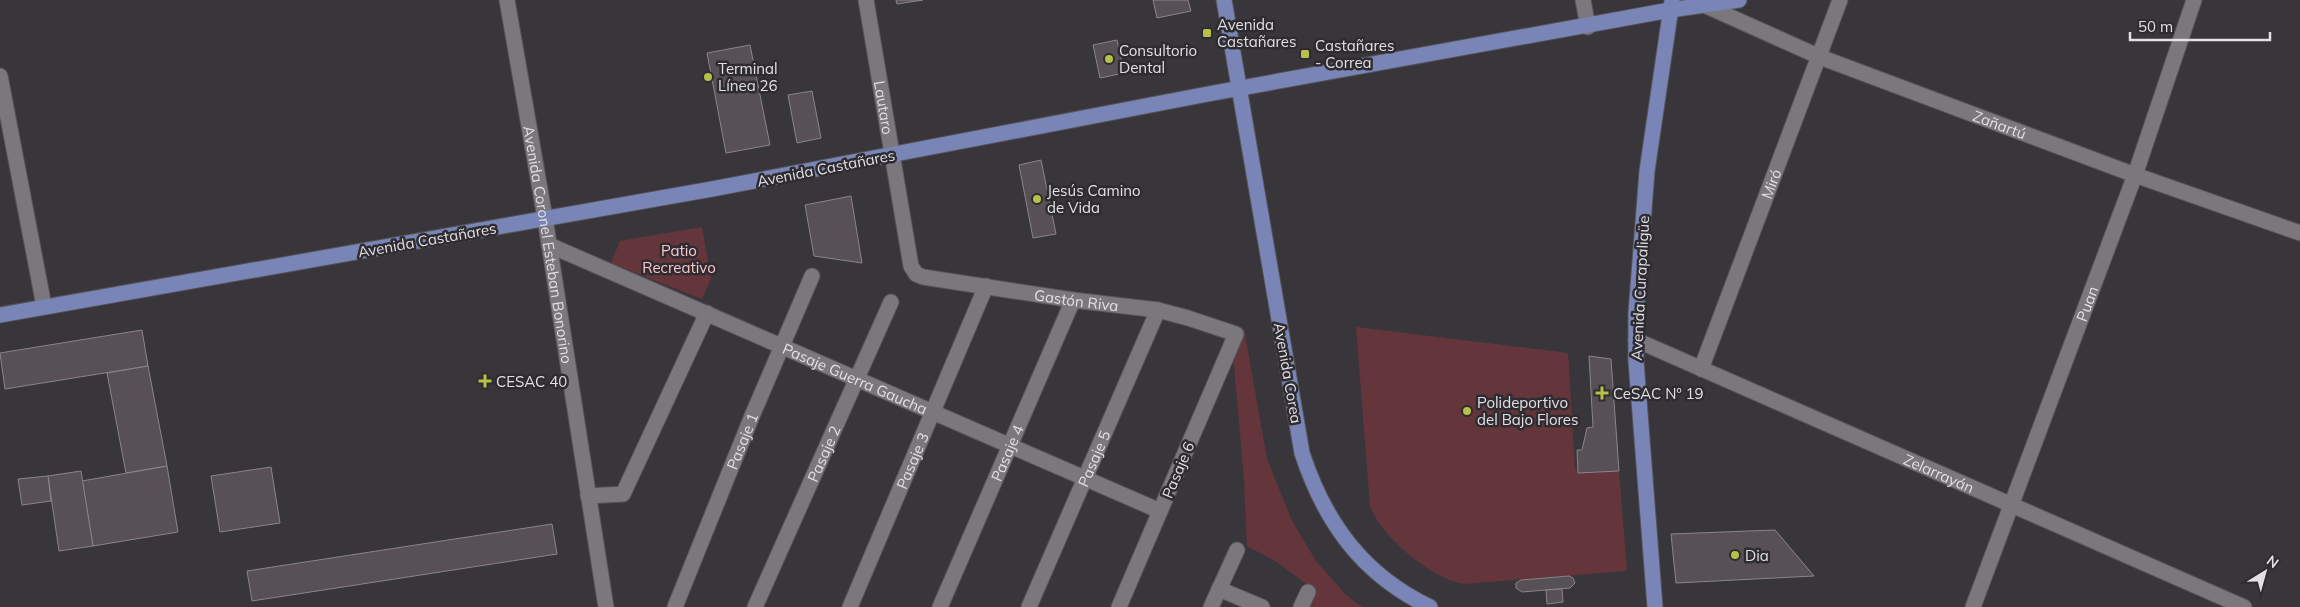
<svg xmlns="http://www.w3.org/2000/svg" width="2300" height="607" font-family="Mulish,sans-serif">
  <rect width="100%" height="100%" fill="#38363b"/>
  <g fill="#64363c">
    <polygon points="702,227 711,278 702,299 611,263 620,241"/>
    <path d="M1356,327L1568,353L1575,468L1578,473L1619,471L1627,571L1463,584C1431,578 1381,537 1370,506Z"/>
    <polygon points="1244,329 1267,459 1292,521 1316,561 1346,595 1362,607 1306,607 1313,589 1277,562 1247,546 1244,480 1234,365 1229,361 1235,336"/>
  </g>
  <g fill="#575155" stroke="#8b8589">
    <polygon points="896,0 923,0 897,4"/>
    <polygon points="1153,0 1188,0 1191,11 1157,18"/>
    <polygon points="1117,40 1124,73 1100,78 1093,45"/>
    <polygon points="750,45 770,145 726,153 707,53"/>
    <polygon points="812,91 821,138 797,143 788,95"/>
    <polygon points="1041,160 1056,234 1033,238 1019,165"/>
    <polygon points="851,196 862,263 814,256 805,205"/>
    <polygon points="142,330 148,366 5,389 0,353"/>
    <polygon points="1589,356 1611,359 1619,471 1578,473 1577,450 1582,450 1587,428 1593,427"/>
    <polygon points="148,366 167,466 126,473 107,373"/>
    <polygon points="167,466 178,532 93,546 82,481"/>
    <polygon points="271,467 280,523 220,532 211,476"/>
    <polygon points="81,471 93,546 59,551 48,476"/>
    <polygon points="48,476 51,501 22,505 18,479"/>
    <polygon points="552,524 557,554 252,601 247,571"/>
    <polygon points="1775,530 1814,576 1676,583 1671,534"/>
    <polygon points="1569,576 1573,578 1575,583 1570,588 1522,592 1516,588 1516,583 1521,580"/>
    <polygon points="1562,589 1563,602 1547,604 1546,590"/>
  </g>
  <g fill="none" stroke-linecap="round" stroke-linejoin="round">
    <defs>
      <g id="minor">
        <path id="s1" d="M507,0L545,218L606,607"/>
        <path id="s2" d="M866,0L911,266L916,274L923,277L1073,300L1158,310L1188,318L1236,334L1119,607"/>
        <polyline points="1583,0 1588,27"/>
        <path id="s3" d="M1704,5L1820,57L2135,175L2300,233"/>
        <polyline points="0,76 44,306"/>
        <path id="s4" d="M549,245L1160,511"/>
        <path id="s5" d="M1636,340L2244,607"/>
        <path id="s6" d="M1701,369L1840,0"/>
        <polyline points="588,496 623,494 707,313"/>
        <polyline points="1219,589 1262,607"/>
        <path id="s7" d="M675,607L752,416L812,276"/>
        <path id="s8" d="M755,607L891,302"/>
        <path id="s9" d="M850,607L986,286"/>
        <path id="s10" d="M940,607L1073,300"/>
        <path id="s11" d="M1029,607L1158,310"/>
        <polyline points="1211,607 1237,550"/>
        <polyline points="1301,607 1308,592"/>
        <path id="s12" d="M1973,607L2135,175L2194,0"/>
      </g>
      <g id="major">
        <path d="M1224,0L1302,453C1325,523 1363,575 1430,607"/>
        <polyline points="0,315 712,189 1208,94 1670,10 1739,0"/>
        <polyline points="1655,607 1636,361 1636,313 1647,171 1672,1"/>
      </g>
    </defs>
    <use href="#minor" stroke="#565458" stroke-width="17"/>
    <use href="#major" stroke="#565458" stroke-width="17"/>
    <use href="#minor" stroke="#7a777d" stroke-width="15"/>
    <use href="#major" stroke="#7985b6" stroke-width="15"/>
  </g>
  <g fill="#b8c147" stroke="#2e2c31" stroke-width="2">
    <rect x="1202" y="28" width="10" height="10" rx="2.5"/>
    <rect x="1300" y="49" width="10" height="10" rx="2.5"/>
    <circle cx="1109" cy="59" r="5"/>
    <circle cx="708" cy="77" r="5"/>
    <circle cx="1037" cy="199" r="5"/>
    <path d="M482.5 373.5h5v5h5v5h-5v5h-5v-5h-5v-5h5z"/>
    <path d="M1599.5 385.5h5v5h5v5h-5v5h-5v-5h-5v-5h5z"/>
    <circle cx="1467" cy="411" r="5"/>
    <circle cx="1735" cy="555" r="5"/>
  </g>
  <g text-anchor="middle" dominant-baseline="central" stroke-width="5" stroke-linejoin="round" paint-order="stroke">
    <g font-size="15" fill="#e2e0e4" stroke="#2e2c31" text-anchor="start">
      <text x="1217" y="24">Avenida<tspan x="1217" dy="17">Castañares</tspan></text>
      <text x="1315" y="45">Castañares<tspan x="1315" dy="17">- Correa</tspan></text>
      <text x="1119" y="50">Consultorio<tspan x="1119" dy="17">Dental</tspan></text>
      <text x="718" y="68">Terminal<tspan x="718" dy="17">Línea 26</tspan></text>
      <text x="1047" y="190">Jesús Camino<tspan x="1047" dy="17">de Vida</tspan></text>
      <text x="496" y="381">CESAC 40</text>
      <text x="1613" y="393">CeSAC Nº 19</text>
      <text x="1477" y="402">Polideportivo<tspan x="1477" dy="17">del Bajo Flores</tspan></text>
      <text x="1745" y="555">Dia</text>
    </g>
    <g font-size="15" fill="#e2e0e4" stroke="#2e2c31">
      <text stroke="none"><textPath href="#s2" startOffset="109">Lautaro</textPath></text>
      <text stroke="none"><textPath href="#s3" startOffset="319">Zañartú</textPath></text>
      <text transform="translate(826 168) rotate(-11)">Avenida Castañares</text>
      <text stroke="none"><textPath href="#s6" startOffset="198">Miró</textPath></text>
      <text transform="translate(427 240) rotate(-10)">Avenida Castañares</text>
      <text stroke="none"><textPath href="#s1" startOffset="248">Avenida Coronel Esteban Bonorino</textPath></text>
      <text transform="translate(1640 288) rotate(-87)">Avenida Curapaligüe</text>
      <text stroke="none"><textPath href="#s2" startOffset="442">Gastón Riva</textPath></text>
      <text stroke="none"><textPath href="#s12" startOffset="324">Puan</textPath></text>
      <text transform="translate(1288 373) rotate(80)">Avenida Corea</text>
      <text stroke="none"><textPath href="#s4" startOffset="334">Pasaje Guerra Gaucha</textPath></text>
      <text stroke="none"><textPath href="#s7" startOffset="179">Pasaje 1</textPath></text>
      <text stroke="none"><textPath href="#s10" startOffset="168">Pasaje 4</textPath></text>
      <text stroke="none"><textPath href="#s8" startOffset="168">Pasaje 2</textPath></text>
      <text stroke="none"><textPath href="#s11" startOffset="162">Pasaje 5</textPath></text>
      <text stroke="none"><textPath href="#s9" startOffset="159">Pasaje 3</textPath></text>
      <text transform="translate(1178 470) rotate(-67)">Pasaje 6</text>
      <text stroke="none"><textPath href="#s5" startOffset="331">Zelarrayán</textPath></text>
    </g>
    <g font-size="15" fill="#fcc6cb" stroke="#2e2c31">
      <text x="679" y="250">Patio<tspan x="679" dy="17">Recreativo</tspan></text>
    </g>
  </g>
  <g transform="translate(2265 572) rotate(37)" stroke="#2e2c31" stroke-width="4" paint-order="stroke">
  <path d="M0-4L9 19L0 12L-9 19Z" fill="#e2e0e4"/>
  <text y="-8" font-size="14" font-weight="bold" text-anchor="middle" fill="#e2e0e4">N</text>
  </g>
  <path d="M2130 32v8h140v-8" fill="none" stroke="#e2e0e4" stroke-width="2.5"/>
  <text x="2138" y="32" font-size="15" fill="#e2e0e4" stroke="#2e2c31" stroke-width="4" paint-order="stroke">50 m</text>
</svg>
